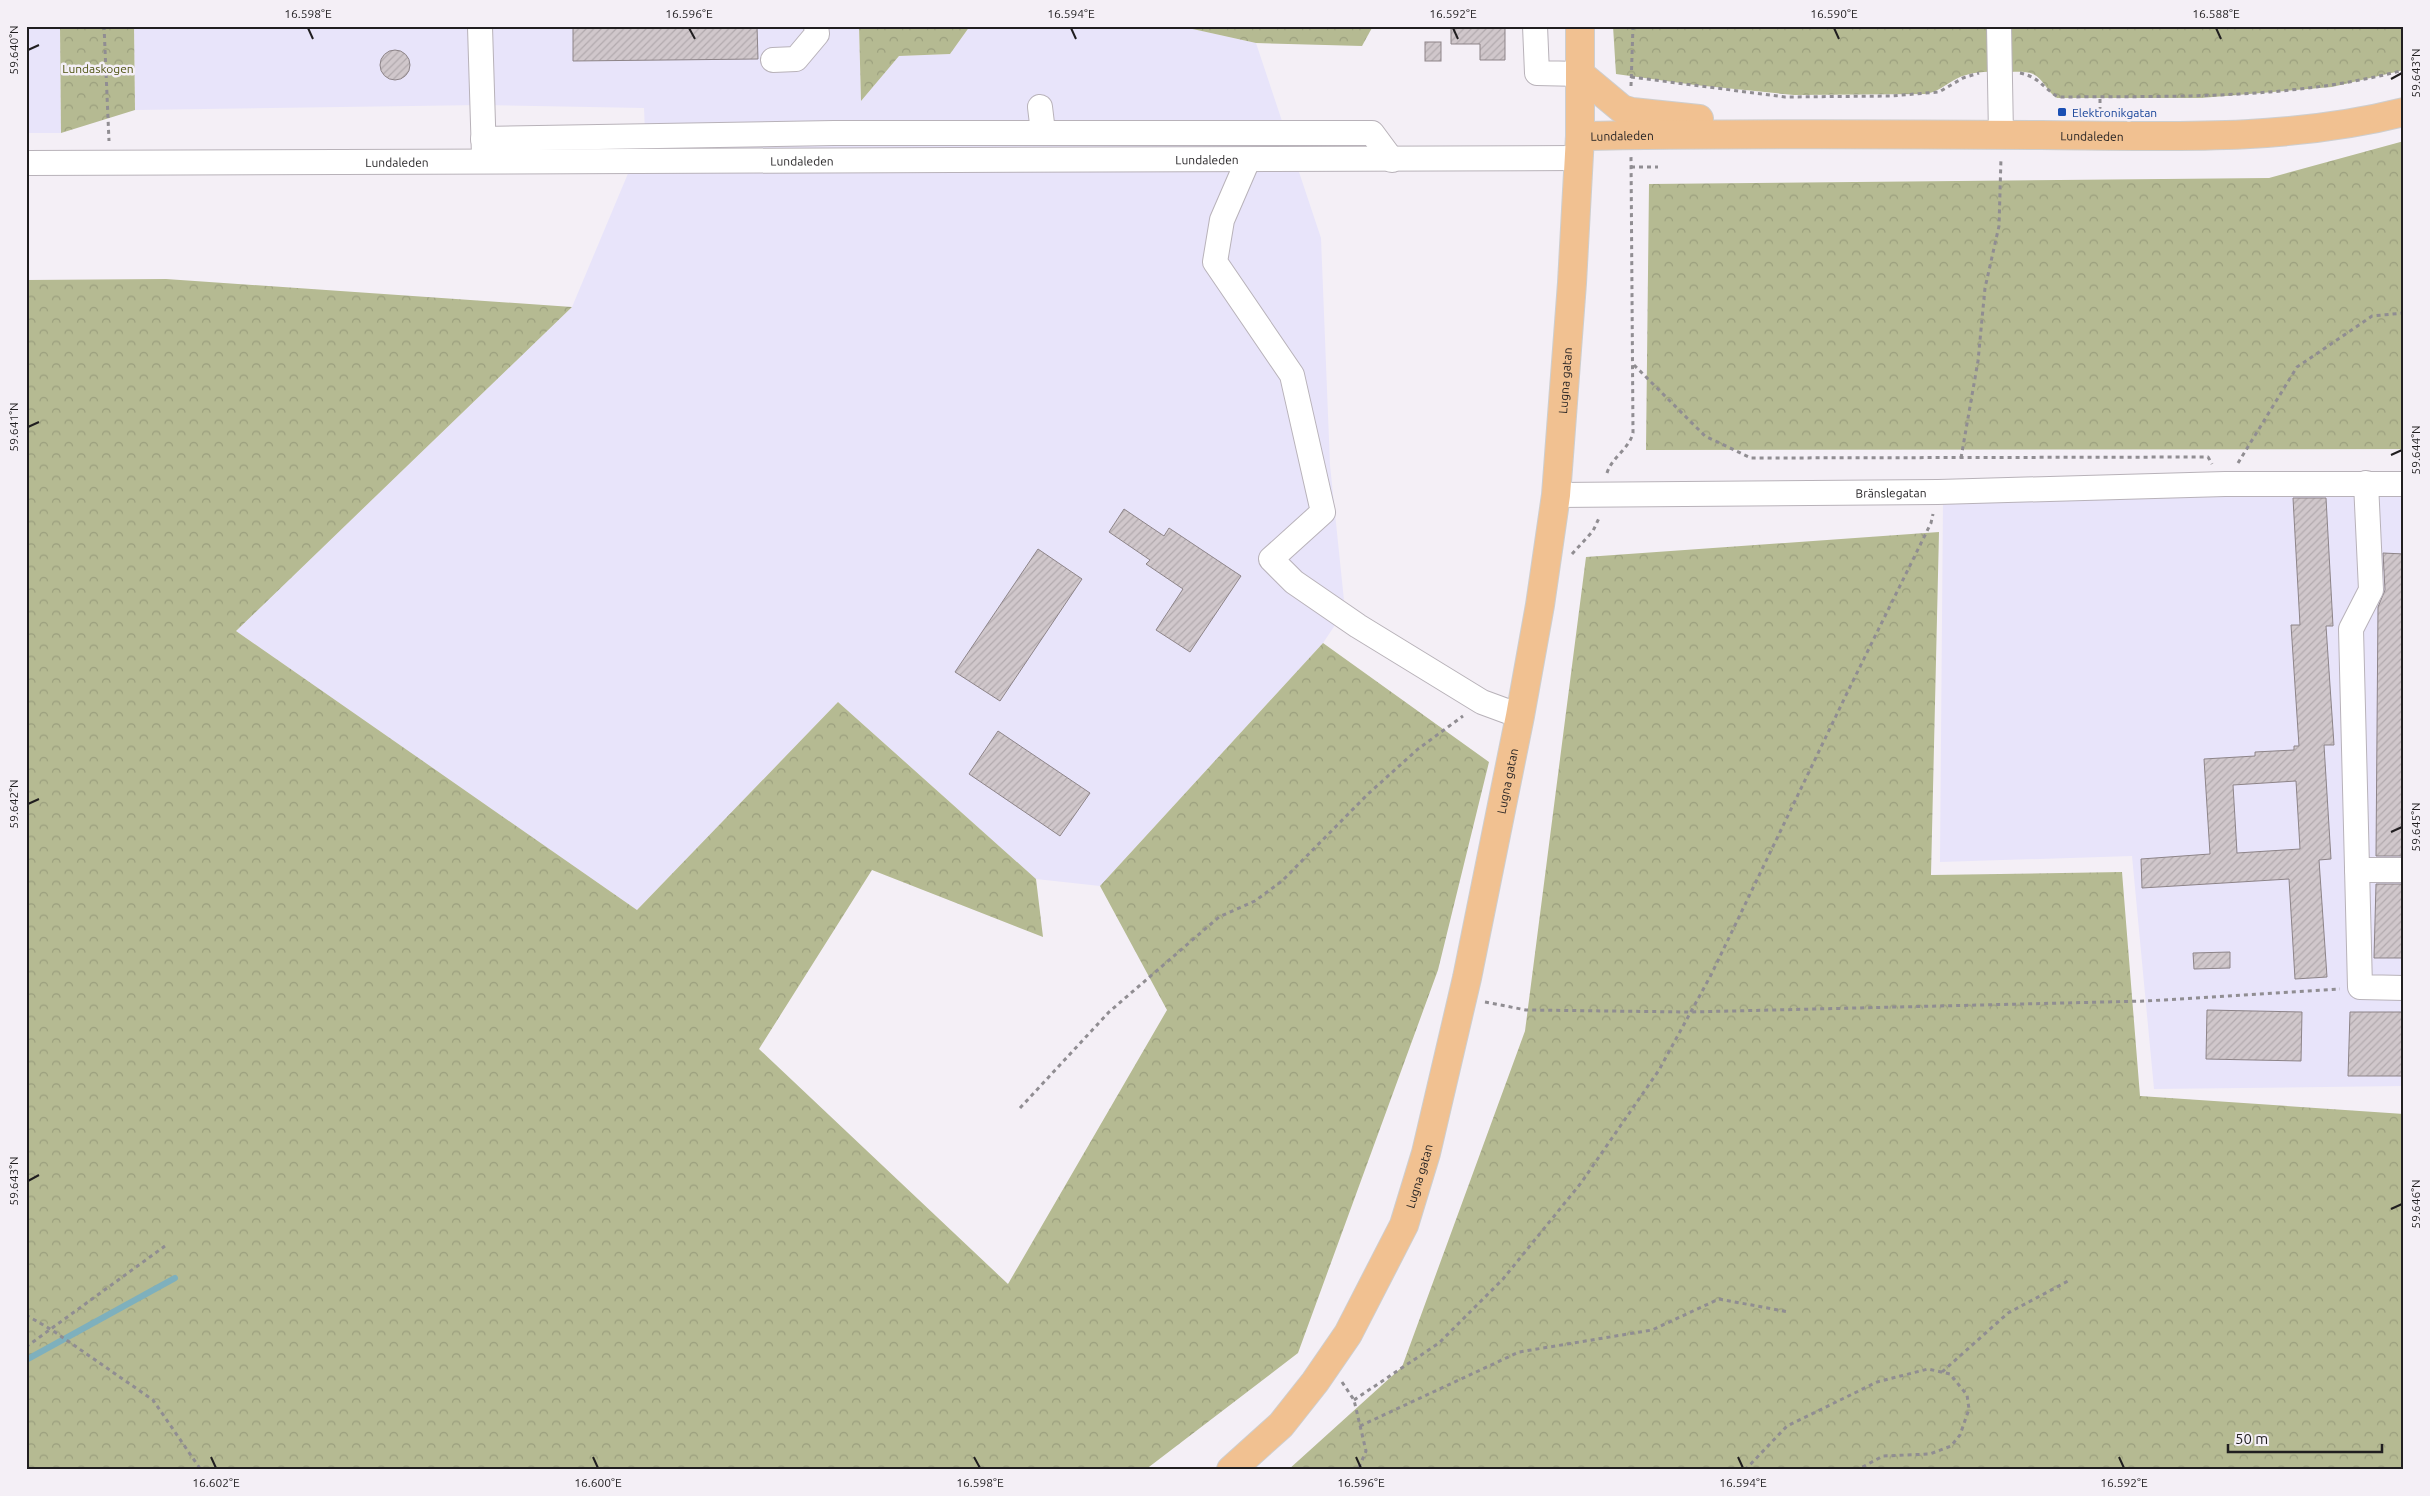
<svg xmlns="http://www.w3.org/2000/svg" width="2430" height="1496" font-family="Ubuntu,sans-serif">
  <defs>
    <pattern id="forest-crowns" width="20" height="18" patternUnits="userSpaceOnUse" patternTransform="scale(1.25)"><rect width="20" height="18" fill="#b5ba92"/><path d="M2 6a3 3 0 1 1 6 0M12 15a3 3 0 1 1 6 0" fill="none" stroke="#9b9f7e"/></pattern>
    <pattern id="building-hatch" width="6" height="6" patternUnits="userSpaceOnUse" patternTransform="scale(1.25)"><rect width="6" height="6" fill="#d0c7cb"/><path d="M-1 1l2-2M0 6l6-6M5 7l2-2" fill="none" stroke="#b2aaae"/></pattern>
  </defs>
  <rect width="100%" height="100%" fill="#f4eff6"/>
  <g fill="#e8e4fa">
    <polygon points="26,26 60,26 61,133 26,133"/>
    <polygon points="134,26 859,26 861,101 899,56 950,54 970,26 1179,26 1256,43 1321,238 1330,465 1345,610 1323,643 1100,886 1036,879 838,702 637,910 236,631 572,307 645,133 644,108 482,105 135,110"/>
    <polygon points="2404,491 2404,1086 2154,1089 2132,856 1940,862 1943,499"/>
  </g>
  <g fill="url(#forest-crowns)">
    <polygon points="60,26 134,26 135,110 61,133"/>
    <polygon points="859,26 970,26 950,54 899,56 861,101"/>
    <polygon points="1179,26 1373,26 1362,46 1256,43"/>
    <path d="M1613,26H2404V70L2332,87L2201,98H2057C2046,91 2044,79 2033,74C2026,71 2017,72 2010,72C1991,72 1974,70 1956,79C1945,85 1938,92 1925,94L1794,95L1695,85L1616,74Z"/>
    <polygon points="2404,141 2404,449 1646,450 1649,184 2269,178"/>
    <polygon points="166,279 572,307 236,631 637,910 838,702 1036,879 1043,937 872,870 759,1049 1008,1284 1167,1010 1100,886 1323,643 1489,762 1438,970 1298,1353 1145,1470 26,1470 26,280"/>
    <polygon points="1939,532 1931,875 2122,872 2140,1096 2404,1114 2404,1470 1288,1470 1402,1367 1525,1031 1586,557"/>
  </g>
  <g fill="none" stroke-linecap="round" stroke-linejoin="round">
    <polyline stroke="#7eb0bd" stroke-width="6" points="26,1360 175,1278"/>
  </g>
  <g fill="url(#building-hatch)" stroke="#8d8488" fill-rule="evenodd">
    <polygon points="573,26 757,26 758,59 573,61"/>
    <polygon points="1451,26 1505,26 1505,60 1480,60 1480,44 1451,44"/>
    <rect x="1425" y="42" width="16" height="19"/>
    <circle cx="395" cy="65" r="15"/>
    <path d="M2293,498H2326L2333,626H2326L2334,745H2324L2331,859L2319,860L2327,977L2295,979L2289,879L2142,888L2141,859L2210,854L2204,759L2255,756V752L2294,750V746H2299L2291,625H2300ZM2296,781L2300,849L2237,853L2233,785Z"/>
    <polygon points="1124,509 1164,536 1169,528 1241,576 1190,652 1156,630 1183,589 1146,564 1150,560 1109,532"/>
    <polygon points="1038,549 1082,579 1000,701 955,672"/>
    <polygon points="2383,553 2404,554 2404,856 2376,856 2378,607 2385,590"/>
    <polygon points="998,731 1090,793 1060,836 969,774"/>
    <polygon points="2376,884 2404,884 2404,958 2374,958"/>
    <polygon points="2230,952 2230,968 2194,969 2193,953"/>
    <polygon points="2207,1010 2302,1012 2301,1061 2206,1059"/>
    <polygon points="2350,1012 2404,1012 2404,1076 2348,1076"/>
  </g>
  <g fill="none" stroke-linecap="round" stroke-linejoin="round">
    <defs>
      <g id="minor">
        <polyline points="1535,26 1537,73 1580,74"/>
        <polyline points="1999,26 2001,135"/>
        <polyline points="480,27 484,156"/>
        <polyline points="773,60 796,59 817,34 816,26"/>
        <polyline points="1040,107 1043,132"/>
        <polyline points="483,139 834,133 1372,133 1392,160"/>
        <polyline points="1248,160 1222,220 1215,262 1292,375 1323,512 1271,559 1294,582 1358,626 1482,702 1520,716"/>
        <path id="s1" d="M26,163L1579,158"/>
        <polyline points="2366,483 2371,590 2351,629 2360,987 2404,988"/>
        <path id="s2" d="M1556,495L1938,492L2225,484H2404"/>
        <polyline points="2357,870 2404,870"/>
      </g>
      <g id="major">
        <polyline points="1580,74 1622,109 1632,112 1699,119"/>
        <path id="s3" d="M1580,136C1734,133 1887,134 2041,135C2162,136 2285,142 2404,112"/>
        <path id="s4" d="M1231,1470L1281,1425L1315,1382L1348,1334L1404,1225L1426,1153L1467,978L1520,716L1540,605L1556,495L1572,283L1580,136V26"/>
      </g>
    </defs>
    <use href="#minor" stroke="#b8b2b9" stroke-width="26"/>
    <use href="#major" stroke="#cecece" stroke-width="30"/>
    <g stroke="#908d92" stroke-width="3" stroke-dasharray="4 4" stroke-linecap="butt">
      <polyline points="104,26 109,141"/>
      <path d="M2020,73C2039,77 2042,87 2058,97C2174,96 2291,100 2404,70"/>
      <polyline points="1631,77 1785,97 1891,96 1939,92 1963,78 1979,73"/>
      <polyline points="1631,86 1633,26"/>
      <polyline points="2100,111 2100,97"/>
      <polyline points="1631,167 1658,167"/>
      <polyline points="1634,365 1705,436 1751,458 2208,457 2212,464"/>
      <polyline points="1961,458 1978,361 1985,288 1999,226 2001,158"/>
      <polyline points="2238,463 2297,367 2372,316 2404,313"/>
      <path d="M1607,473C1612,457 1629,449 1633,433L1631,157"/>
      <polyline points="1572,554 1593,531 1600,516"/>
      <polyline points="1485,1002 1526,1010 1690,1012 2146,1001 2340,989"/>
      <polyline points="1020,1108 1109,1012 1219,917 1255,901 1282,881 1368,794 1418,749 1463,716"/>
      <polyline points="26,1315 52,1330 153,1400 201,1470"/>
      <polyline points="26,1347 165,1246"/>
      <polyline points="1942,1372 2008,1313 2070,1280"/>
      <polyline points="1342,1382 1354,1400 1366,1451 1358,1470"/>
      <polyline points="1354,1400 1439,1343 1503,1279 1581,1183 1659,1070 1711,975 1849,689 1931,523 1933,514"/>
      <polyline points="1360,1426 1519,1352 1652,1330 1719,1299 1789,1312"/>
      <polyline points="1745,1470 1787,1426 1877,1382 1928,1369 1950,1374 1967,1395 1969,1409 1960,1435 1951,1446 1930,1454 1883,1456 1857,1470"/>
    </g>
    <use href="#minor" stroke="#fff" stroke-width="24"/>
    <use href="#major" stroke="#f1c191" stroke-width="28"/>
  </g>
  <path fill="none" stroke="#201e20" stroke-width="2" d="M308,28L313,39M689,28L695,39M1071,28L1076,39M1453,28L1458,39M1834,28L1839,39M2216,28L2221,39M28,50L39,45M2391,79L2402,73M28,427L39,422M2391,455L2402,450M28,804L39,799M2391,832L2402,827M28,1181L39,1175M2391,1209L2402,1204M211,1457L216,1468M593,1457L598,1468M974,1457L980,1468M1356,1457L1361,1468M1738,1457L1743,1468M2119,1457L2124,1468"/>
  <rect fill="#1a4fb4" stroke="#f4eff6" stroke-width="2" x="2057" y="107" width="10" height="10" rx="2.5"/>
  <g text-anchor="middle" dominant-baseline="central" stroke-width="5" stroke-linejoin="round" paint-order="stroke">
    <g font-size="12" fill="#505514" stroke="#f4eff6">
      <text x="98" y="68">Lundaskogen</text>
    </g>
    <g font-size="12" fill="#164399" stroke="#f4eff6" text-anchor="start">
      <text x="2072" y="112">Elektronikgatan</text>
    </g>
    <g font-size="12" fill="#201e20" stroke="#f4eff6">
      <text stroke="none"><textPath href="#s3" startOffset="42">Lundaleden</textPath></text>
      <text stroke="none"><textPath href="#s3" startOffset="512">Lundaleden</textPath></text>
      <text stroke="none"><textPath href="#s1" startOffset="1181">Lundaleden</textPath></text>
      <text stroke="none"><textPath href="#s1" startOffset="776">Lundaleden</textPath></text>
      <text stroke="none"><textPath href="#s1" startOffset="371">Lundaleden</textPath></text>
      <text stroke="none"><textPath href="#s4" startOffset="1164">Lugna gatan</textPath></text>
      <text stroke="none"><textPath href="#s2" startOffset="335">Bränslegatan</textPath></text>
      <text stroke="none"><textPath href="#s4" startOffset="759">Lugna gatan</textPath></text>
      <text stroke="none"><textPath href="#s4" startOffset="354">Lugna gatan</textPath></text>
    </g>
  </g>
  <rect width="2430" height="1496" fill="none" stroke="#f4eff6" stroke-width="55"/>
  <path d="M2228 1444v8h154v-8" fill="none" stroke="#201e20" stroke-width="2.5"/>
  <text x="2235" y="1444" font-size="15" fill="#201e20" stroke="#f4eff6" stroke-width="4" paint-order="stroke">50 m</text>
  <rect x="28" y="28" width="2374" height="1440" fill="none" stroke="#201e20" stroke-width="2"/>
  <g font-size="12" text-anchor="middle" fill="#201e20">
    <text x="308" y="18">16.598°E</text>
    <text x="689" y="18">16.596°E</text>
    <text x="1071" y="18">16.594°E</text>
    <text x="1453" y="18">16.592°E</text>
    <text x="1834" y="18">16.590°E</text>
    <text x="2216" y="18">16.588°E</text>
    <text transform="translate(14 50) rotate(-90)" y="4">59.640°N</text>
    <text transform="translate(2416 73) rotate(-90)" y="4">59.643°N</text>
    <text transform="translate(14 427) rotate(-90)" y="4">59.641°N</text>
    <text transform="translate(2416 450) rotate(-90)" y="4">59.644°N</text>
    <text transform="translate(14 804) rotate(-90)" y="4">59.642°N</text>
    <text transform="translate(2416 827) rotate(-90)" y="4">59.645°N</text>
    <text transform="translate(14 1181) rotate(-90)" y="4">59.643°N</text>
    <text transform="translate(2416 1204) rotate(-90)" y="4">59.646°N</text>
    <text x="216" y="1487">16.602°E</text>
    <text x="598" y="1487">16.600°E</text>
    <text x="980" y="1487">16.598°E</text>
    <text x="1361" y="1487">16.596°E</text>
    <text x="1743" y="1487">16.594°E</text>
    <text x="2124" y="1487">16.592°E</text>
  </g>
</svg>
